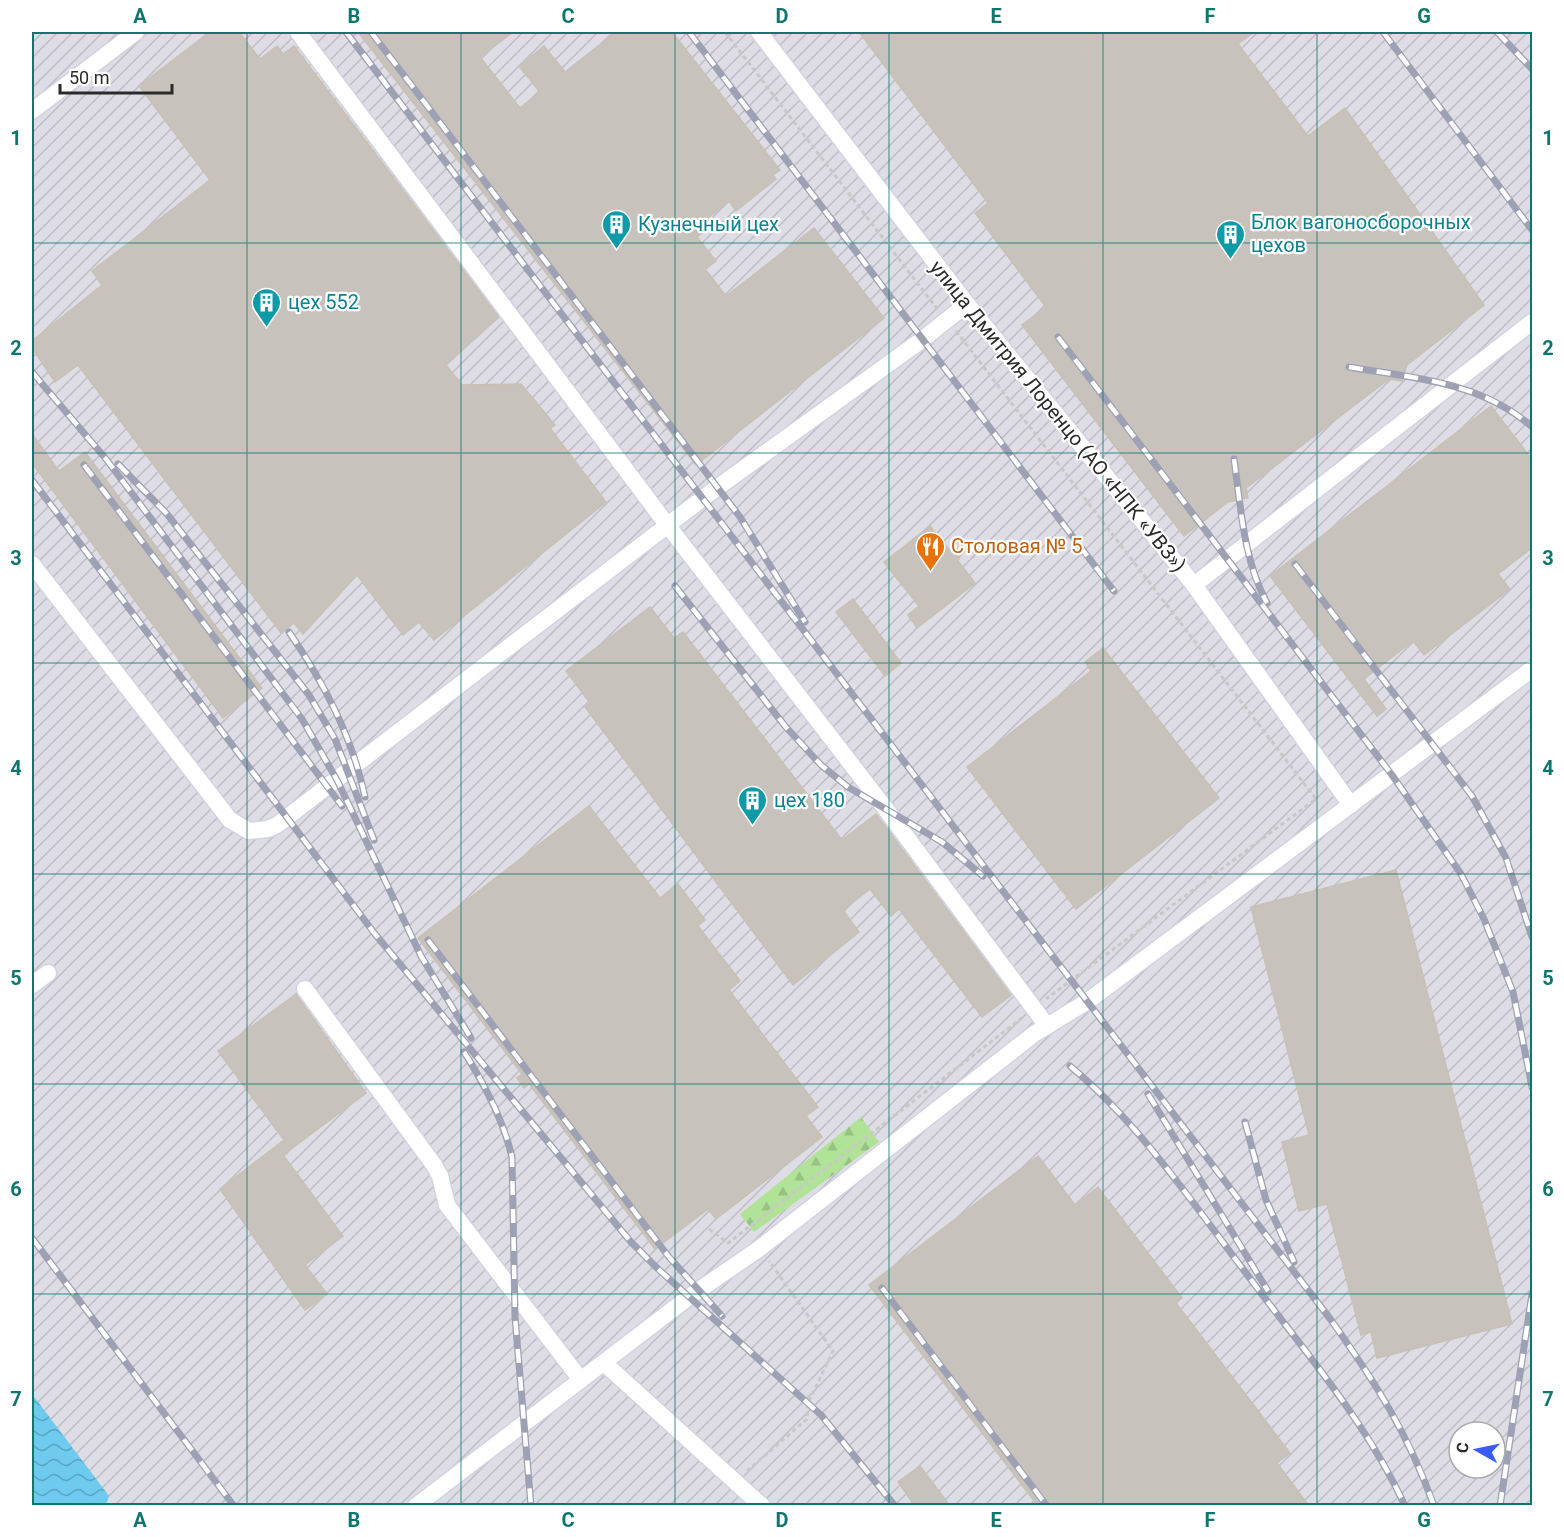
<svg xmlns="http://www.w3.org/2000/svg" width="1564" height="1537" font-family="Roboto,sans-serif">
  <defs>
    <pattern id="industrial-furrows" width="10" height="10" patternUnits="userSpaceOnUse" patternTransform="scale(1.5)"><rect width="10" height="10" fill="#dedce4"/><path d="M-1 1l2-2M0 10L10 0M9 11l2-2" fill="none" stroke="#bfbdc4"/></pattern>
    <pattern id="forest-firs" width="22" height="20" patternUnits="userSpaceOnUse" patternTransform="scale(1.5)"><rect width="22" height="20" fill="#b0e298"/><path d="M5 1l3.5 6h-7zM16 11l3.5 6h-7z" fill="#98c283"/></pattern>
    <pattern id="water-waves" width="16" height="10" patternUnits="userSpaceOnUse" patternTransform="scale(1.5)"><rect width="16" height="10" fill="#6ecaee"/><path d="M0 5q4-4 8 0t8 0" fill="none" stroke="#5ba4c1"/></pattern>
  </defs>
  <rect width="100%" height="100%" fill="#ece5db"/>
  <path fill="url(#industrial-furrows)" fill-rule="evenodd" d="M32,32H1532V1505H32ZM1459,1432H1495V1468H1459Z"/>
  <polygon fill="url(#forest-firs)" points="861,1117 879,1142 754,1232 740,1214"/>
  <polygon fill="url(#water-waves)" points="32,1394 109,1496 106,1505 32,1505"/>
  <g fill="#c7c2bb" stroke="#c7c1b5" stroke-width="1.5">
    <polygon points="210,32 239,32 260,59 277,46 283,54 294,46 499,317 446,365 462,385 521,384 555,425 550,428 606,502 434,640 419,622 403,635 357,575 303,634 294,623 281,633 78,365 55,382 32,348 32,341 102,285 92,271 210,180 139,86"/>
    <polygon points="358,32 513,32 480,57 520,108 540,92 519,66 544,46 565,72 616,32 672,32 780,170 773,175 776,179 736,211 729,201 708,218 713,225 697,237 716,261 705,269 726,296 814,228 884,318 696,465"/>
    <polygon points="859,32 1254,32 1238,44 1308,136 1345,108 1484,305 1407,365 1402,381 1389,379 1246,488 1248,498 1228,502 1184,536 1022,325 1046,307 975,213 988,203"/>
    <polygon points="1491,406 1533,461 1533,547 1498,574 1510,589 1424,655 1413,641 1364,679 1386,709 1377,716 1270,576"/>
    <polygon points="32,434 59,471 85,452 262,688 223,718 32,463"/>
    <polygon points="930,526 949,550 957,548 961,554 958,561 975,583 917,628 908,615 919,606 884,562"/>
    <polygon points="853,599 901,663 885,676 836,612"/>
    <polygon points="650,607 674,638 683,632 842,840 876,814 1011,995 982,1017 899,909 891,916 870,889 843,910 859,932 793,985 585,707 590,703 566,671"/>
    <polygon points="1103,648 1219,798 1076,909 967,767 1091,671 1085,662"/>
    <polygon points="589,806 660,898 678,884 705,920 698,926 740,981 729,990 818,1107 806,1116 822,1137 716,1219 708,1209 655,1249 529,1084 524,1088 517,1078 522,1074 418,938"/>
    <polygon points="1396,870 1512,1324 1377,1358 1371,1332 1361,1335 1327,1204 1299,1211 1282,1142 1309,1135 1251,907"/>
    <polygon points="296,994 366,1093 283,1155 343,1236 305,1265 327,1294 305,1310 220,1189 284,1140 218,1051"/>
    <polygon points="1038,1156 1075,1205 1098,1187 1182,1298 1176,1303 1290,1453 1277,1463 1309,1506 1038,1506 869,1285"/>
    <polygon points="920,1466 950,1506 915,1506 898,1482"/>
  </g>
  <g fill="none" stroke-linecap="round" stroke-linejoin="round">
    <defs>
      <g id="minor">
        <polyline points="298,32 665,522 885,808 1047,1026"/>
        <polyline points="759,32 967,304 1194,585 1351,805"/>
        <polyline points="32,111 136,32"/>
        <polyline points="32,564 230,820 249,831 268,829 277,825 703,498 923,339 967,304"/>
        <polyline points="1194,585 1532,322"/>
        <polyline points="32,985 48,973"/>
        <polyline points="305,989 434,1165 440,1176 447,1205 581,1380"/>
        <polyline points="604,1363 762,1506"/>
        <polyline points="416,1506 689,1297 760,1248 1034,1034 1088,1001 1532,669"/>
      </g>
    </defs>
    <use href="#minor" stroke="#d1d4e2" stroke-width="19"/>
    <g stroke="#c8c8c8" stroke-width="3" stroke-dasharray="4.5 3" stroke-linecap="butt">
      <polyline points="725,32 938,310"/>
      <polyline points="956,331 1316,799 1046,999"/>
      <polyline points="709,1229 728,1243 1022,1018"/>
      <polyline points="747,1471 807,1419 808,1403 833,1351 769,1261"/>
    </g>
    <use href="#minor" stroke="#fff" stroke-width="16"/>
    <defs>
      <g id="rail">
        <path d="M346,32L1331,1320C1375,1382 1408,1433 1434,1506"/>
        <polyline points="371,32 740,517 805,622"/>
        <polyline points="689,32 1114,591"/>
        <polyline points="1383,32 1532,230"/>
        <polyline points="1497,32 1532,69"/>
        <polyline points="1058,337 1392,775 1461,874 1484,919 1513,992 1532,1087"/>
        <path d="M1349,367C1414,378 1482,382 1532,427"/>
        <polyline points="32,372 106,459 302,719 337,780 421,956 471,1038"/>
        <path d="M1234,459C1241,507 1243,559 1267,603"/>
        <polyline points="118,464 167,514 309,695 335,739 374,840"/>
        <polyline points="84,465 342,806"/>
        <polyline points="32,480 375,934 631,1242 658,1269 821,1415 895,1506"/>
        <polyline points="1295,564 1472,796 1506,858 1532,937"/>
        <polyline points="675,586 785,726 821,765 848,787 942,842 983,876"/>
        <path d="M289,632C324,683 352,736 365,797"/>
        <polyline points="428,940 669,1257 722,1316"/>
        <path d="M464,1052C485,1085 503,1119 512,1157L515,1317L531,1506"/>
        <path d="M1070,1066C1141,1125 1193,1204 1249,1277C1304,1351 1366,1421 1405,1506"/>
        <polyline points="1148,1094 1268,1291"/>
        <polyline points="1245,1122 1266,1200 1294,1262"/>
        <polyline points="32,1238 234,1506"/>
        <polyline points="882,1288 1047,1506"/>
        <polyline points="1500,1506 1532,1294"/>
      </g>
    </defs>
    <use href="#rail" stroke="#9ea1b4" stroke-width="7"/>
    <use href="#rail" stroke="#fff" stroke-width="4.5" stroke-dasharray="14" stroke-linecap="butt"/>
  </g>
  <path fill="none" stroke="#0f766e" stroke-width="1.5" stroke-opacity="0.55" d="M247,32V1506M461,32V1506M675,32V1506M889,32V1506M1103,32V1506M1317,32V1506M32,243H1532M32,453H1532M32,663H1532M32,874H1532M32,1084H1532M32,1294H1532"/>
  <defs>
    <symbol id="building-pin" viewBox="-11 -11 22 30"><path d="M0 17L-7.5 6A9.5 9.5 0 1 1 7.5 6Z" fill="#0f9aa8" stroke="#fff"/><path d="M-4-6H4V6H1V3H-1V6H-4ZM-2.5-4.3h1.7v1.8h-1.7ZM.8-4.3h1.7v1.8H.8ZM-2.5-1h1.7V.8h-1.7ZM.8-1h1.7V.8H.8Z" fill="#fff"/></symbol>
    <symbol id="restaurant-pin" viewBox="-11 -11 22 30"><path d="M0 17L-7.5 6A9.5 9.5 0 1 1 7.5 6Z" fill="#e8710a" stroke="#fff"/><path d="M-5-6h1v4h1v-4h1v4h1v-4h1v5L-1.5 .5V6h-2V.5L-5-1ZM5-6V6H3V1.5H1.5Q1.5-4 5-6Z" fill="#fff"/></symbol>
  </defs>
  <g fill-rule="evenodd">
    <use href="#building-pin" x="600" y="208" width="33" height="45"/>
    <use href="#building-pin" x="1214" y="218" width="33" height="45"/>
    <use href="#building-pin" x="250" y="286" width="33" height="45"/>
    <use href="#restaurant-pin" x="914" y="530" width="33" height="45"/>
    <use href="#building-pin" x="736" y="784" width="33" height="45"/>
  </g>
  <g text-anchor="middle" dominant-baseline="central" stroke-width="4.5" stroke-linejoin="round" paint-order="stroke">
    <g font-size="20" fill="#0d838f" stroke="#fff" text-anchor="start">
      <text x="1251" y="222">Блок вагоносборочных<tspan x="1251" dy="23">цехов</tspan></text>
      <text x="638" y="224">Кузнечный цех</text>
      <text x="288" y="302">цех 552</text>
      <text x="774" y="800">цех 180</text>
    </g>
    <g font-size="20" fill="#2a2a2a" stroke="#fff">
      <text transform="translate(1058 416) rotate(51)">улица Дмитрия Лоренцо (АО «НПК «УВЗ»)</text>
    </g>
    <g font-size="20" fill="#c56008" stroke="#fff" text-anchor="start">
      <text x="951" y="546">Столовая № 5</text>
    </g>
  </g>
  <rect width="1564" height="1537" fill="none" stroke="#ffffff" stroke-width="66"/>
  <g transform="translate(1477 1450) rotate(279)"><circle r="28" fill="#ffffff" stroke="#aaaaaa" stroke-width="1.5"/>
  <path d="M0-4.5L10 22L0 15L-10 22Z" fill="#3b5bf9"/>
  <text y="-9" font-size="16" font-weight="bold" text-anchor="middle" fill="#2a2a2a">С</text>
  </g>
  <path d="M60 84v9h112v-9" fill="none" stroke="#2a2a2a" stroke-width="3"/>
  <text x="69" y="84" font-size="18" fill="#2a2a2a" stroke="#ffffff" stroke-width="4.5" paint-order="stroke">50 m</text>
  <rect x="33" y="33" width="1498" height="1471" fill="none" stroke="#0f766e" stroke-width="2"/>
  <g font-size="20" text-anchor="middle" font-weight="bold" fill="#0f766e">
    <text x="140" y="23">A</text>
    <text x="354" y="23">B</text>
    <text x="568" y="23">C</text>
    <text x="782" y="23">D</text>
    <text x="996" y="23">E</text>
    <text x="1210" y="23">F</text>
    <text x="1424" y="23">G</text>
    <text x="16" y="145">1</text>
    <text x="1548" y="145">1</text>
    <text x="16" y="355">2</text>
    <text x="1548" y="355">2</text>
    <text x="16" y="565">3</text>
    <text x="1548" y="565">3</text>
    <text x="16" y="775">4</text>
    <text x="1548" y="775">4</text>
    <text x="16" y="985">5</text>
    <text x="1548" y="985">5</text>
    <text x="16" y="1196">6</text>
    <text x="1548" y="1196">6</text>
    <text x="16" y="1406">7</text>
    <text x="1548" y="1406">7</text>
    <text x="140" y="1527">A</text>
    <text x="354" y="1527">B</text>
    <text x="568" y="1527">C</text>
    <text x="782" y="1527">D</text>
    <text x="996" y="1527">E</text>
    <text x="1210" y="1527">F</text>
    <text x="1424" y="1527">G</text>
  </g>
</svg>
